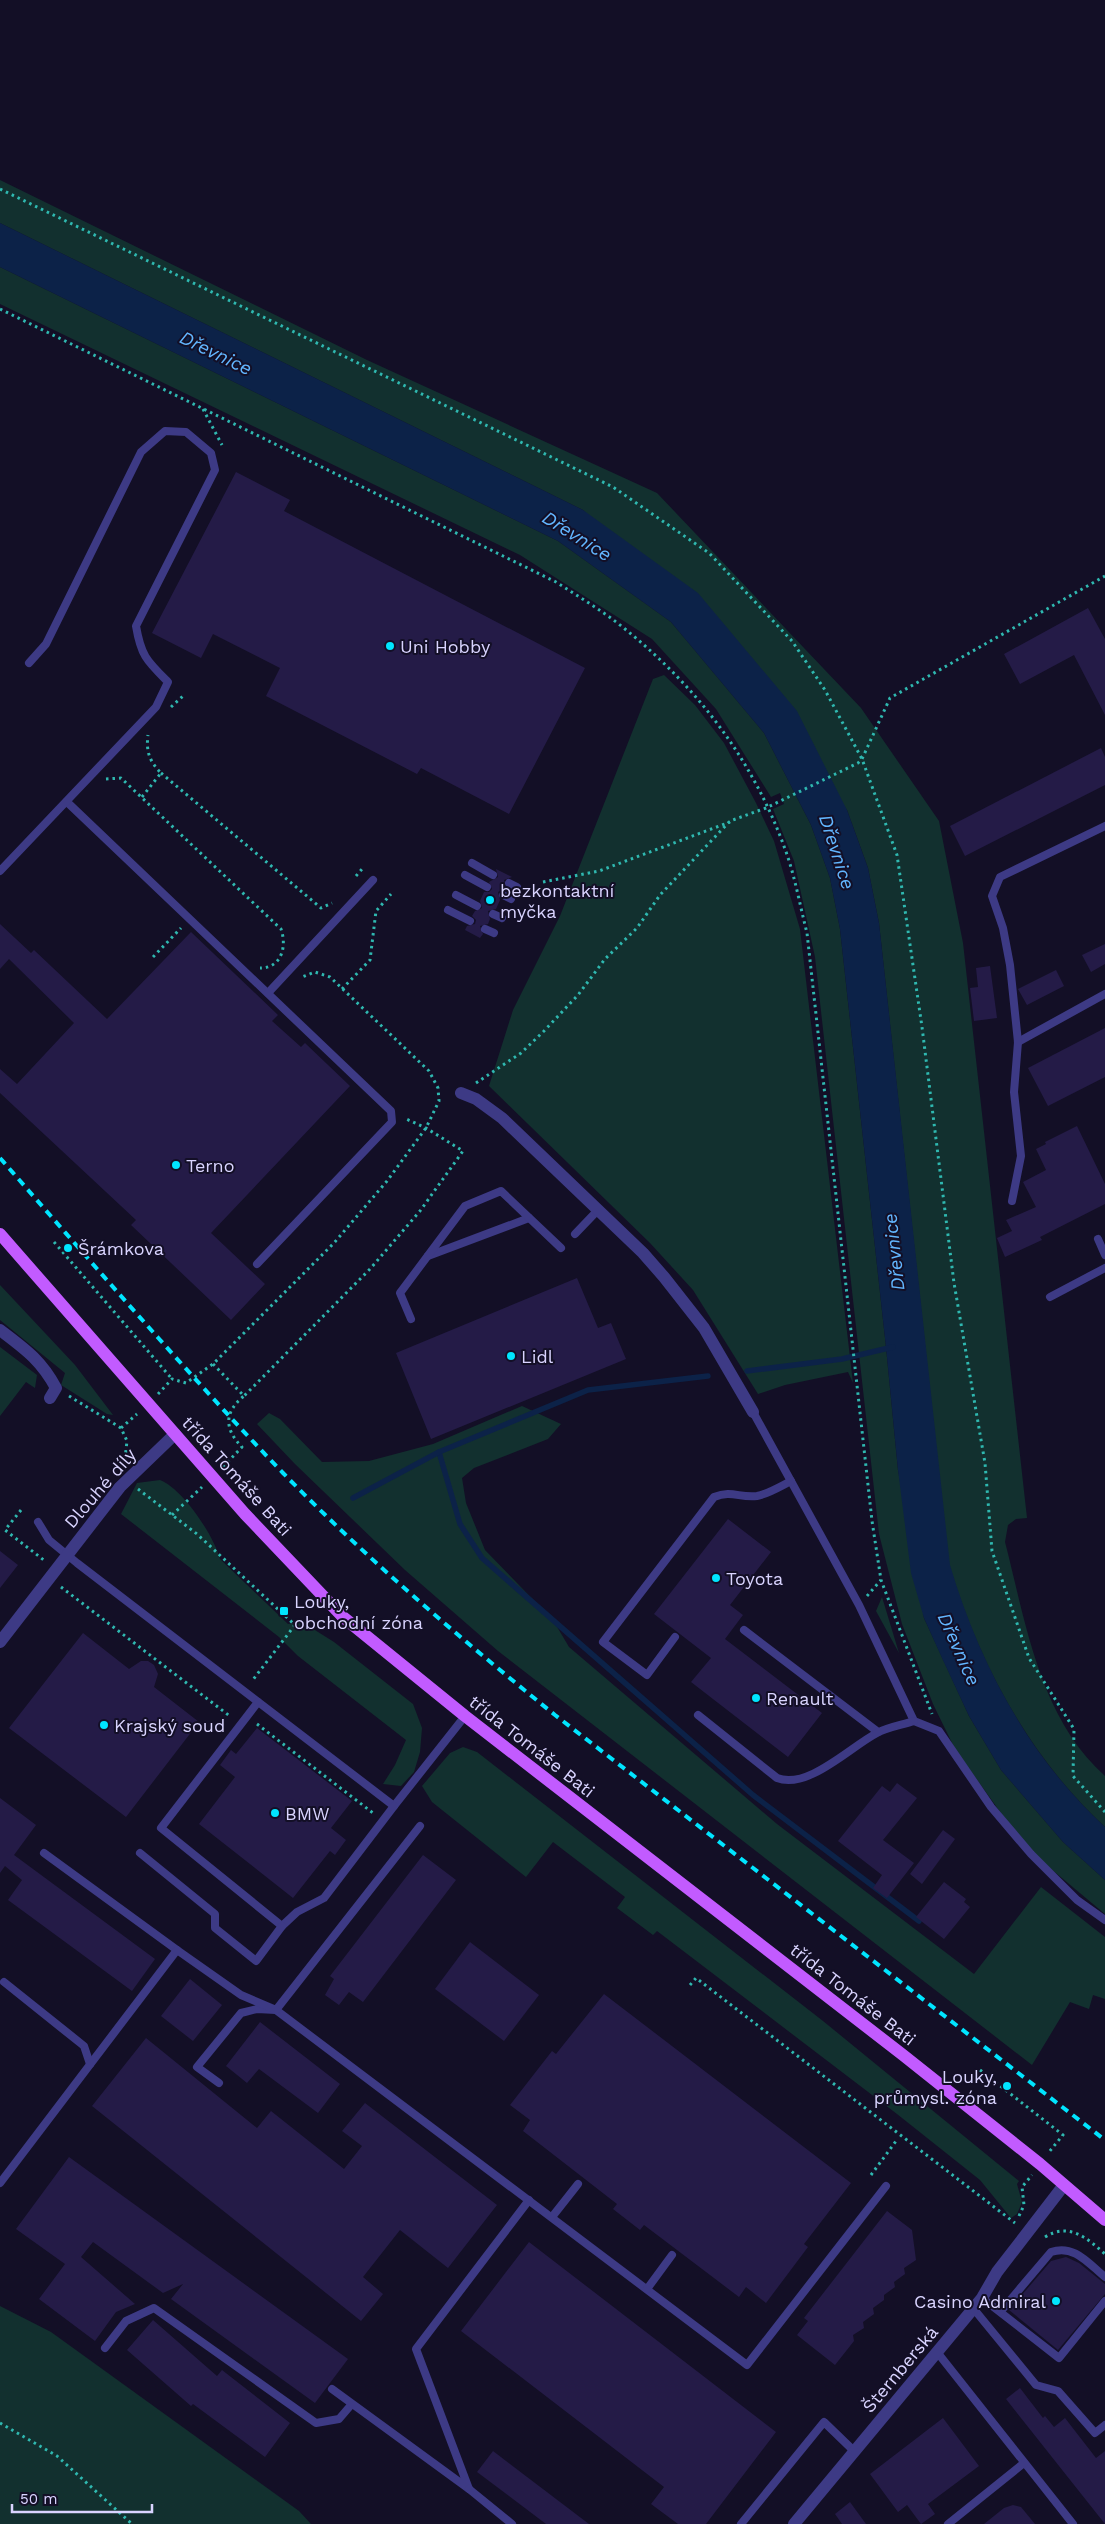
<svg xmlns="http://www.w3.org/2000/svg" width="1105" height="2524" font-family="'Work Sans',sans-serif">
  <rect width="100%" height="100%" fill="#130f26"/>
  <g fill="#12302f">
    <path d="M0,180L367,360L657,493L861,708L939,821L963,943L1027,1518L1016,1519L1008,1525L1005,1542C1026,1623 1039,1717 1105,1776V1827C1029,1757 979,1663 949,1565L879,923L868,868L847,810L583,510L0,223Z"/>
    <polygon points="0,267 558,541 671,622 764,733 811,825 830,878 840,929 886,1347 898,1470 924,1618 969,1716 1001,1770 1063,1842 1105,1880 1105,1914 1026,1848 955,1749 933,1704 902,1624 879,1534 815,957 794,861 773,809 784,804 780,793 771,797 716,709 652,639 520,555 0,304"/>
    <polygon points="664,675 695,705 724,743 756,803 774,841 800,929 853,1383 848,1372 785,1385 758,1394 693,1290 650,1243 489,1086 513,1010 560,916 653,679"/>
    <polygon points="0,1285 75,1365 113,1415 107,1414 61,1385 65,1373 0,1320"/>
    <polygon points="0,1347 37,1375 35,1388 26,1382 0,1416"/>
    <polygon points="522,1406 561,1424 548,1439 474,1468 462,1478 466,1503 485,1550 553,1620 569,1647 777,1824 974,1974 1041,1887 1105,1937 1105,1999 1093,1995 1089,2009 1070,2002 1032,2065 498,1651 405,1570 295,1464 257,1424 269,1413 280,1419 322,1462 369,1461 433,1444"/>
    <path d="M160,1480C183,1489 214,1536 220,1559L288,1624L302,1622L334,1642L413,1704L422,1728L420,1752L414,1772L401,1786L383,1784L395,1765L406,1740L298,1656L279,1637L121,1514L137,1483Z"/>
    <polygon points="882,1597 899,1653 876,1611"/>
    <polygon points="463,1747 477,1752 823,2021 1019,2181 1017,2184 1022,2202 1017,2214 1011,2218 980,2180 897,2114 657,1931 653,1935 617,1908 625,1897 553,1842 526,1877 432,1802 422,1786 450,1753"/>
    <polygon points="0,2306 51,2332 299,2511 311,2524 0,2524"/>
  </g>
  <path fill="#0c2248" d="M0,223L583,510L698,593L797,711L847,810L868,868L879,923L950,1565C979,1663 1029,1757 1105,1827V1880L1063,1842L1001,1770L969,1716L942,1658L924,1618L911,1573L898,1470L886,1347L840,929L830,878L811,825L764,733L671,622L558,541L0,267Z"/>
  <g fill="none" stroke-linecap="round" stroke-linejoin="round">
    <g stroke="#0c2248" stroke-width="5.5">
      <polyline points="747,1371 842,1359 893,1347"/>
      <polyline points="439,1452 460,1524 482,1558 753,1795 919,1921"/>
      <polyline points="353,1498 439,1452 588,1390 708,1376"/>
    </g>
  </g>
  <g fill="#241b47">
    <polygon points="236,472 290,500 284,511 585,668 509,814 421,768 417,774 266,696 280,668 213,634 201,658 152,633"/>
    <polygon points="1088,608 1105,639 1105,715 1074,655 1020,684 1004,654"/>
    <polygon points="1101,748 1105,757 1105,785 965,856 950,826"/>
    <polygon points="496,869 512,877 504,880 506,888 498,892 500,900 496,909 488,911 490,919 488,924 480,926 483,934 480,938 465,930 467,926 475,924 476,920 472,916 475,911 482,908 480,901 484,892 489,892 492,889 489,882 498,877"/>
    <polygon points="0,924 31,953 34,950 107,1019 191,932 278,1015 272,1021 301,1047 305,1043 350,1086 211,1233 265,1284 231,1320 131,1225 136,1220 0,1093 0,1069 17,1084 74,1023 9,959 0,969"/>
    <polygon points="1105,944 1105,964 1091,972 1082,955"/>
    <polygon points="990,966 997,1018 974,1021 970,988 978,987 976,968"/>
    <polygon points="1056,970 1064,986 1027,1005 1018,989"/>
    <polygon points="1105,1028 1105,1077 1048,1106 1028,1068"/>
    <polygon points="1077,1126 1105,1184 1105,1204 1040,1237 1042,1240 1005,1257 997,1238 1012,1231 1006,1220 1036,1207 1023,1182 1046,1170 1036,1149 1046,1144 1045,1142"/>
    <polygon points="577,1278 598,1328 611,1323 626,1359 431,1439 396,1353"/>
    <polygon points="728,1519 771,1552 730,1605 743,1615 725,1639 822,1713 788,1757 691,1682 711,1658 654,1614"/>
    <polygon points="0,1551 18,1565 0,1588"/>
    <polygon points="83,1633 129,1669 141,1661 148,1661 154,1665 158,1674 154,1687 199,1722 126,1817 9,1728"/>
    <polygon points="257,1728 352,1801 331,1828 346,1840 335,1855 330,1851 293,1898 199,1824 235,1777 220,1765 231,1750 236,1754"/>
    <polygon points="897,1783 917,1798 883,1840 914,1863 887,1898 873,1888 882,1875 838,1841 882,1786 890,1792"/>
    <polygon points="0,1798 36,1825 14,1855 155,1959 132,1991 8,1900 22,1880 5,1866 0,1873"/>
    <polygon points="943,1830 955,1839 922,1884 910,1874"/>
    <polygon points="423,1855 456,1880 363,2002 349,1992 339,2005 325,1995 334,1979 330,1976"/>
    <polygon points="944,1882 966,1899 964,1902 970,1907 944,1939 916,1917"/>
    <polygon points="470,1942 539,1995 504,2041 435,1989"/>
    <polygon points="190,1979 222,2005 193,2041 161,2016"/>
    <polygon points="604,1994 851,2183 804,2244 808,2247 766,2303 746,2287 739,2297 644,2225 640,2230 613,2209 617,2204 523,2131 530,2120 510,2105 552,2051 556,2054"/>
    <polygon points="260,2022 340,2084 318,2113 259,2069 247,2083 226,2066"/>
    <polygon points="146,2038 257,2128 271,2111 344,2169 362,2146 342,2131 365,2103 497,2205 448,2268 400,2230 363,2277 383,2294 361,2321 92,2106"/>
    <polygon points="69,2157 348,2359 315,2403 171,2299 183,2284 163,2293 93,2242 81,2257 135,2304 116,2312 95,2341 39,2299 65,2264 16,2229"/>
    <polygon points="887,2211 912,2230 916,2260 904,2268 905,2274 894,2282 895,2287 884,2295 884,2300 873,2308 874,2314 863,2322 864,2328 853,2335 854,2341 835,2365 797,2335 808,2321 804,2318"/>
    <polygon points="529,2242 776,2432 706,2524 678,2524 651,2504 664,2487 461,2331"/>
    <polygon points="1066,2257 1079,2263 1105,2284 1105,2294 1058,2350 1009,2310 1051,2261"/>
    <polygon points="153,2320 217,2376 222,2370 290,2423 265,2457 193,2404 191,2406 127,2350"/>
    <polygon points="1020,2388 1043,2418 1045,2416 1054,2427 1065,2418 1096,2458 1105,2451 1105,2524 1006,2399"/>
    <polygon points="943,2418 979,2466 928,2504 935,2514 921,2524 907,2505 898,2512 870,2474"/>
    <polygon points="493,2451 589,2524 546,2524 477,2472"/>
    <polygon points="850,2502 866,2524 842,2524 835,2514"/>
    <polygon points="1013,2505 1021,2507 1035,2524 984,2524 1004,2508"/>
  </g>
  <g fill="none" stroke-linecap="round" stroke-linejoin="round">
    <g stroke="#2fb8b0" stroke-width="3" stroke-dasharray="2.5 4" stroke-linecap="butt">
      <polyline points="0,189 613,487 709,553 792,641 825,690 862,759 897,855 922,1027 954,1283 985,1463 992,1551 1029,1658 1074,1729 1073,1776 1105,1812"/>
      <path d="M0,309L556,582C579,597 603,611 625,629C698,688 753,760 785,849C795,876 800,906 807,933L872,1521L881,1580L932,1714"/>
      <polyline points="203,409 222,445"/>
      <polyline points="171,707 183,696"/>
      <polyline points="161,773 321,908 332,903"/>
      <path d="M106,779L121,778L281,929C287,946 282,968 260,968"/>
      <path d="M142,797L161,773C149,761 146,751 148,735"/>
      <polyline points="356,876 362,869"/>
      <polyline points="543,882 599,871 730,822"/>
      <polyline points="153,957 181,928"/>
      <polyline points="342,989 370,960 376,911 391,894"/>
      <polyline points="476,1083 521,1053 544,1031 578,995 605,959 637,928 660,895 730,821 766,808 858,763 862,759 890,698 1105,576"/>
      <polyline points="54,1242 172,1379"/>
      <polyline points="213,1364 244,1396 370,1269 420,1211 463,1151 426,1128 404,1118"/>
      <polyline points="158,1394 172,1379 186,1383 213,1364 334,1243 387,1181 426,1128 439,1101 438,1088 429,1071 330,977 315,972 302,977"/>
      <polyline points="69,1396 121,1428"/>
      <polyline points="125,1459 127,1441 121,1428 137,1414"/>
      <path d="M223,1467L242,1447C224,1429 224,1412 244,1396"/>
      <polyline points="138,1489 197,1534 295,1625 252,1681"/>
      <polyline points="21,1510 5,1530 45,1561"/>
      <polyline points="172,1515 202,1487"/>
      <polyline points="61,1587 231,1717"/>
      <polyline points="867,1596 881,1580"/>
      <polyline points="257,1724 373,1813"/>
      <polyline points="690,1985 696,1978 1015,2223"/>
      <polyline points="980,2070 1063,2135 1049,2152"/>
      <polyline points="871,2175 896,2141"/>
      <polyline points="1019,2216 1024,2205 1022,2187 1032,2175"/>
      <path d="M1045,2237C1069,2222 1087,2238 1105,2254"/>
      <polyline points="0,2423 57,2456 132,2524"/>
    </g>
    <g stroke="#3d3a85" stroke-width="8">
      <polyline points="67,802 391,1111 392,1122 257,1264"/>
      <polyline points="472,863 493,875"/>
      <path d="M0,871L156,707L168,682C147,661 141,656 136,626L215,470L211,453L186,432L165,431L141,452L46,644L29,663"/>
      <polyline points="465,875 487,887"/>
      <polyline points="509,883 517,887"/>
      <polyline points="456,895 477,906"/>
      <polyline points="503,895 511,899"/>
      <polyline points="448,910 470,921"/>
      <polyline points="493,914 502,918"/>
      <polyline points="485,929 494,933"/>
      <polyline points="268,993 373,880"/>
      <polyline points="1018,1042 1105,994"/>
      <polyline points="1012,1201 1021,1156 1014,1092 1018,1042 1010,965 1003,928 992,896 1000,877 1105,826"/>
      <polyline points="575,1234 598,1210"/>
      <polyline points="1098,1239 1105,1255"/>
      <polyline points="428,1256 529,1218"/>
      <polyline points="1050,1297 1105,1268"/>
      <polyline points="411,1319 400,1293 465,1206 501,1191 561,1248"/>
      <polyline points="753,1412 859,1605 914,1721 939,1731 991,1807 1031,1854 1077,1900 1105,1920"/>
      <polyline points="38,1522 49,1540 77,1563 394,1806 465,1716"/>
      <polyline points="744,1630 878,1732"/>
      <path d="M675,1637L647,1675L603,1642L714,1497C732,1490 739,1498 757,1496C768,1494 781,1486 791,1481"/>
      <polyline points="258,1702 161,1828 282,1926 297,1912 324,1898 394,1806"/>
      <path d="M698,1715L777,1778C808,1790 850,1747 877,1733C888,1727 902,1725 914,1721"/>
      <polyline points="44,1853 177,1950"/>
      <polyline points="140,1853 215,1914 215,1928 256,1961 282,1926"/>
      <polyline points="4,1982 84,2046 90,2064"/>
      <polyline points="219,2083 197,2067 241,2013 257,2009 276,2010 747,2365 886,2186"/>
      <polyline points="0,2183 177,1950 241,1995 276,2010 420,1826"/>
      <polyline points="552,2217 578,2184"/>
      <polyline points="647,2289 672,2255"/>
      <polyline points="982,2298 1059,2358 1105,2301"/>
      <polyline points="973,2308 1036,2385 1058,2391 1095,2433 1105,2425"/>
      <path d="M1001,2311L1051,2252C1074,2244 1088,2263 1105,2277"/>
      <polyline points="105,2348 126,2321 154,2308 316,2423 339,2419 351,2405"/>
      <polyline points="937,2352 1073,2524"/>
      <polyline points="332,2389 469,2489 416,2349 529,2200"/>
      <polyline points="469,2489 512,2524"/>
      <polyline points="741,2524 824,2422 854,2451"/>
      <polyline points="948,2524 1024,2463"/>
    </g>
    <g stroke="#3d3a85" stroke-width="12">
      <polyline points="461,1093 476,1099 502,1118 643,1253 664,1277 704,1328 753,1412"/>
      <path d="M0,1330C25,1349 41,1360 56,1388L50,1398"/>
      <polyline points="0,1642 120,1487 175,1434"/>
      <polyline points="794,2524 982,2298 997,2272 1064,2185"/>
    </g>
    <polyline stroke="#c25bff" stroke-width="12" points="0,1234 245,1514 343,1617 465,1716 903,2055 1040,2164 1105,2220"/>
    <path stroke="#00e5ff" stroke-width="4" stroke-dasharray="8 6" stroke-linecap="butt" d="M0,1158C93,1264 185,1371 283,1473C368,1560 461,1639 555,1715L1105,2140"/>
  </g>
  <g fill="#00e5ff" stroke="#130f26" stroke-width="2">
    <circle cx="390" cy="646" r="5"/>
    <circle cx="490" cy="900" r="5"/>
    <circle cx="176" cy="1165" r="5"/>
    <circle cx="68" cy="1248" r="5"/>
    <circle cx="511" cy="1356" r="5"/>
    <circle cx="716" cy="1578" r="5"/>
    <rect x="279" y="1606" width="10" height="10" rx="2.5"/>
    <circle cx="756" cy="1698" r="5"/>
    <circle cx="104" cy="1725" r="5"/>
    <circle cx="275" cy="1813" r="5"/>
    <circle cx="1007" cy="2086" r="5"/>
    <circle cx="1056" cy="2301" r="5"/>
  </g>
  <g text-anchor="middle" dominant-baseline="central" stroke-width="4" stroke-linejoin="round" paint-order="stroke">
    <g font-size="18" fill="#d9d4ff" stroke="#130f26" text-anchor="start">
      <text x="400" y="646">Uni Hobby</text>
      <text x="500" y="890">bezkontaktní<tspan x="500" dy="21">myčka</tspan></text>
      <text x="186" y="1165">Terno</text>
      <text x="78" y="1248">Šrámkova</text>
      <text x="521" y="1356">Lidl</text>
      <text x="726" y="1578">Toyota</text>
      <text x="294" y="1601">Louky,<tspan x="294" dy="21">obchodní zóna</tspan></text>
      <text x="766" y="1698">Renault</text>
      <text x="114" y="1725">Krajský soud</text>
      <text x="285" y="1813">BMW</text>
      <text x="997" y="2076" text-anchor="end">Louky,<tspan x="997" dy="21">průmysl. zóna</tspan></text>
      <text x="1046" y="2301" text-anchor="end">Casino Admiral</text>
    </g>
    <g font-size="18" fill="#d9d4ff" stroke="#130f26">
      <text transform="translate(237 1476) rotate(48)">třída Tomáše Bati</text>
      <text transform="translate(100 1488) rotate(-49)">Dlouhé díly</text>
      <text transform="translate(532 1746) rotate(38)">třída Tomáše Bati</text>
      <text transform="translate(853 1994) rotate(38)">třída Tomáše Bati</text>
      <text transform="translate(900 2369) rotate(-50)">Šternberská</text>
    </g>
    <g font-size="19" font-style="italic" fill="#62b6ff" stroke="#130f26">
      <text transform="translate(216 353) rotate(26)">Dřevnice</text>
      <text transform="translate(577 536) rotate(32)">Dřevnice</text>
      <text transform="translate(837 852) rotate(72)">Dřevnice</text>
      <text transform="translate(894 1252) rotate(-96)">Dřevnice</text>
      <text transform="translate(959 1649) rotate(66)">Dřevnice</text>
    </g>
  </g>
  <path d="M12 2504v8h140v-8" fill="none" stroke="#d9d4ff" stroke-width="2.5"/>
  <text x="20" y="2504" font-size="15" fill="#d9d4ff" stroke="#130f26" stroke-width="4" paint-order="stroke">50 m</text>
</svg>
